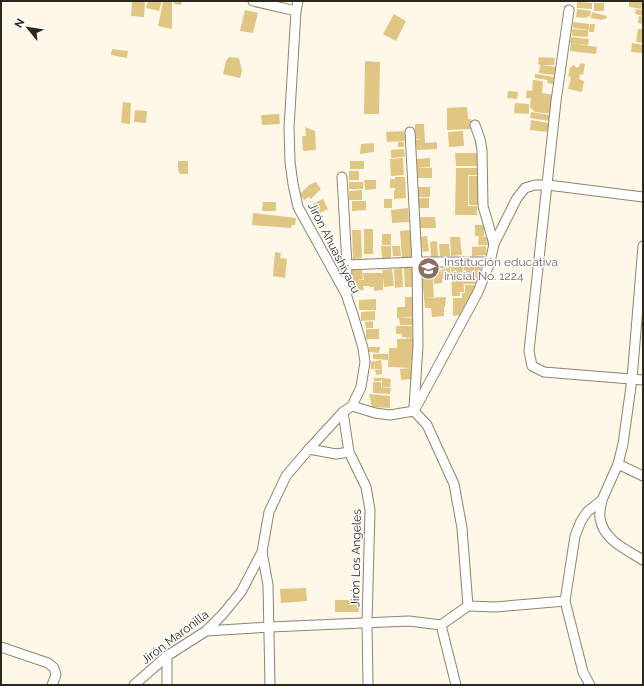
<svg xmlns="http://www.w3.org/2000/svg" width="644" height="686" font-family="Raleway,sans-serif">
  <rect width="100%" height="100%" fill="#fff8e9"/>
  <g fill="#e0c583">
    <polygon points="132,1 145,2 144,17 131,16"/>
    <polygon points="148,1 162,1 159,11 146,8"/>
    <polygon points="174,1 182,1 181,5 174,4"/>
    <polygon points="629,1 643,1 643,9 629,7"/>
    <polygon points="163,2 172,2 172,29 158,26"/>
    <polygon points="577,2 592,3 592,9 577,8"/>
    <rect x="594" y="3" width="10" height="8"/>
    <polygon points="577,9 591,11 590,17 587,16 587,18 576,17"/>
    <polygon points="636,9 643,10 643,16 635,14"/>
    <polygon points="245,10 258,13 253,33 240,31"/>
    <polygon points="592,12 607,16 606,19 604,19 602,20 591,18"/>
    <polygon points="394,14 406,21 396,41 383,34"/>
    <polygon points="639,16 643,17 643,24 638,23"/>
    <polygon points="573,22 589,24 589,30 573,28"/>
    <polygon points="590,24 595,24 594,32 589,32"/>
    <polygon points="572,29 588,30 588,37 572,36"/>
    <polygon points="638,29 643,29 643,43 636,42"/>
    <polygon points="571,37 589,39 588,45 570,43"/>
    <polygon points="571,43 597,47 596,54 570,51"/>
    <polygon points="632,43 643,45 643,53 631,52"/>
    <polygon points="112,49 128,51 127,58 111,55"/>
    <polygon points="229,57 239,58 242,71 240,78 223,74 226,61"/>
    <polygon points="539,57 555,58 554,65 543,65 557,67 555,75 539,73 540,65 538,64"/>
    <polygon points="365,61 380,62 379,114 364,114"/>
    <polygon points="581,63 585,64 583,75 580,74 579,79 584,81 582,92 568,89 571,77 568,76 570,68 573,65 578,68"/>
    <polygon points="535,74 554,77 553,84 547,83 548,80 535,78"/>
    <polygon points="533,80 543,81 542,93 556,95 553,114 535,112 530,107 531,98 526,98 527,90 532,91"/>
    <polygon points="508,91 518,92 517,99 507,98"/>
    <polygon points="123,102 131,103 130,124 121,123"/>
    <polygon points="515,103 529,104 529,114 514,113"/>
    <polygon points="467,107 468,119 471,119 471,129 447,130 447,108"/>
    <polygon points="135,110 147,111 146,123 134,122"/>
    <polygon points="531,112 550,115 549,121 530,118"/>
    <polygon points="279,114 280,124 262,125 261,115"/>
    <polygon points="531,120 549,123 548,132 530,130"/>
    <polygon points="415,124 424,124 425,143 437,142 437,149 417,150 415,140 422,139 415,139"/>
    <polygon points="305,127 315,131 316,150 303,151 302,136 306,136"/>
    <polygon points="404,131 405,141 387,142 386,132"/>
    <polygon points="463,131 464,146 449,147 448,132"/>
    <rect x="398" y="142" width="6" height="5"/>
    <polygon points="374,143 374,152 360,154 361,144"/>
    <polygon points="404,149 405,157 391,158 391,150"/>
    <polygon points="455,153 477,153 477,166 456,166"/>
    <polygon points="403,158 404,175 391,176 390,159"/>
    <polygon points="430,158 430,167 417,168 417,159"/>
    <polygon points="178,161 188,161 188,174 180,174 178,170"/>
    <rect x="350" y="161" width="14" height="8"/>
    <polygon points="417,168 432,168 432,178 418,178"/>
    <polygon points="456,168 478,168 478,175 468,175 468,206 477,206 477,215 455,215"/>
    <rect x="349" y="171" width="10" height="9"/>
    <rect x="469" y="176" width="9" height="29"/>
    <polygon points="395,177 405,177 406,198 394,199 394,190 395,190 395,188 390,188 390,179 395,179"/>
    <polygon points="364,180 376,180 376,189 365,190"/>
    <polygon points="316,182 321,189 311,199 309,197 304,200 300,194 309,185"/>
    <rect x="349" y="182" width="14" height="7"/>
    <rect x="418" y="187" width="12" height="10"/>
    <polygon points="362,190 362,200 349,200 349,191"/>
    <rect x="418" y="198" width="11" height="10"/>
    <polygon points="323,199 328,209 318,214 313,204"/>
    <rect x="384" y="199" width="8" height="9"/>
    <polygon points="352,201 366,201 366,210 352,211"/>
    <polygon points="263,202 276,202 276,211 262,211"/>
    <polygon points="408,208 409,222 392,223 391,210"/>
    <polygon points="253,213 296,218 295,225 292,225 291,228 252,225"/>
    <polygon points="420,217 435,217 436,228 420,228"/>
    <rect x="475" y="225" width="9" height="11"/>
    <rect x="364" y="229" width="9" height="25"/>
    <polygon points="352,230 361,230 362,258 353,259"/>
    <polygon points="410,230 412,257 402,258 400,231"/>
    <rect x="382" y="234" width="9" height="11"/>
    <polygon points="427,236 429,251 423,252 420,237"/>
    <polygon points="479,236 488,237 488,245 478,245"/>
    <polygon points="450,237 460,237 462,255 451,256"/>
    <polygon points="437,241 438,258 431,258 430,242"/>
    <polygon points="439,244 449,244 450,256 440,256"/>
    <polygon points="381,246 391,246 391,258 382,258"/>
    <polygon points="392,246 400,246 401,256 393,256"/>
    <polygon points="486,246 486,255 472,256 472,247"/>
    <polygon points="275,252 281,253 280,258 287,259 285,278 273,276"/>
    <polygon points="463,266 464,292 460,292 460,296 452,296 451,268"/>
    <polygon points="482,266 477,284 464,284 464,267"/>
    <polygon points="413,267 413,287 405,287 404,268"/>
    <polygon points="432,267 434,297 427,298 446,297 445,307 444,307 444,316 432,317 431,308 425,308 421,268"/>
    <polygon points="402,268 403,287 395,288 394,269"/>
    <polygon points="450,268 450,279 442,279 442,283 434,284 433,271 441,270 442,275 442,269"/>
    <polygon points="362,269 363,279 358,280 364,280 363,273 383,273 382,270 392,269 394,286 384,287 383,278 383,290 374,291 374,287 369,287 369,286 363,286 364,290 353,291 352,270"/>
    <polygon points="465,285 477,285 473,297 460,315 453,316 453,298 462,298 462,293 465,293"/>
    <polygon points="405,297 414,297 414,317 397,318 397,307 405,307"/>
    <polygon points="376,299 376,310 359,310 359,300"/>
    <polygon points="375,311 375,320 361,321 361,312"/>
    <polygon points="399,318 415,318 415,325 400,325"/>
    <polygon points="373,321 373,328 366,328 365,322"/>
    <polygon points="396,326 412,326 412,338 402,337 402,334 396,334"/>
    <rect x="366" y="329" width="13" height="10"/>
    <polygon points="413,331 414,331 414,358 412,358 411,368 388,367 389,348 397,348 397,339 413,338"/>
    <polygon points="369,347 380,347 379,353 369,352"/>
    <polygon points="373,354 388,354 388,360 373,359"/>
    <polygon points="381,360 382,369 375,369 374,363 374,369 371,369 371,362"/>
    <polygon points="412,368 412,379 401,380 400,369"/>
    <polygon points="382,369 382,374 376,375 375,370"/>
    <polygon points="374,378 382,378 381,381 374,381"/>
    <polygon points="382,378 391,379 390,387 382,387"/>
    <polygon points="373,382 381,382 381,387 391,388 390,394 373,393"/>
    <polygon points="369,394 390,396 390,408 372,407"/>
    <polygon points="306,588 307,601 281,603 280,589"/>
    <rect x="335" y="600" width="24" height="12"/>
  </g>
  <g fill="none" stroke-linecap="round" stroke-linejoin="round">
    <defs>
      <g id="minor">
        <polyline points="253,1 296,11"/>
        <polyline points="569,10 556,101 529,351 532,366 544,372 643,380"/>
        <polyline points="475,125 480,139 482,150 483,206 494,244"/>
        <polyline points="410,132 417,262 418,346 414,407"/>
        <polyline points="342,177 347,265"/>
        <polyline points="346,294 347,265 417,262 490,262"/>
        <polyline points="352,406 375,413 390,415 414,411"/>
        <polyline points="414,411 478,292 490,262 494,244 517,198 525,188 535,185 548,185 643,197"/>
        <polyline points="414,411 427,425 454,484 462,528 468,606 441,625 456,685"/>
        <polyline points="343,412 349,452 366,487 370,510 367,623 368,685"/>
        <polyline points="309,449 336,454 349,452"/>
        <polyline points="618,464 643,476"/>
        <path d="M602,500C601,505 599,513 600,518C603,540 627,550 643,560"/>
        <polyline points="262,552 268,585 270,685"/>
        <polyline points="468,606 495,607 565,601"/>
        <polyline points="206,631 270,627 409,621 441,625"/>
        <polyline points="1,647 48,663 54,668 56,675 52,685"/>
        <polyline points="134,685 167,656 206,631 222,615 241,592 262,552 269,512 286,476 309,449 343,412 352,406 361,387 365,362 363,348 354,318 346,294 298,207 293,184 290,162 289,128 296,11 298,1"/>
        <polyline points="167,685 167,656"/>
        <polyline points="590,685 583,672 565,601 575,536 581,521 587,512 602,500 618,464 623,444 632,379 643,246"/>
      </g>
    </defs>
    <use href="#minor" stroke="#8d846d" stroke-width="11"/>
    <use href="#minor" stroke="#fff" stroke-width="9"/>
  </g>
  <defs>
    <symbol id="school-disc" viewBox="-11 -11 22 22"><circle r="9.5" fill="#8d6e63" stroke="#fff"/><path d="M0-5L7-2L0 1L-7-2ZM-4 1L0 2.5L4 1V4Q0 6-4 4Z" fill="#fff"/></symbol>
  </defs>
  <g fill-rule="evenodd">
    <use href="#school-disc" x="416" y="256" width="25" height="25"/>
  </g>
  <g text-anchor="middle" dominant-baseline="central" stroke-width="3" stroke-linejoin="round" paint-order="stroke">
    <g font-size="12" fill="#2b281e" stroke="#fff">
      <text transform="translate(334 248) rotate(63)">Jirón Ahuashiyacu</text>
      <text transform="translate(356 558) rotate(-89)">Jirón Los Angeles</text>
      <text transform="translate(175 637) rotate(-37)">Jirón Maronilla</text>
    </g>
    <g font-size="12" fill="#785e54" stroke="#fff" text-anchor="start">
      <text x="444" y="262">Institución educativa<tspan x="444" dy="14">inicial No. 1224</tspan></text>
    </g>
  </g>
  <rect width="644" height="686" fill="none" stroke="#2b281e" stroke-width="4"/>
  <g transform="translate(28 28) rotate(300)" stroke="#ffffff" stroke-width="3" paint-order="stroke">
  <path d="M0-3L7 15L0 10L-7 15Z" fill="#2b281e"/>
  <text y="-6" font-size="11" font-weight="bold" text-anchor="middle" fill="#2b281e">N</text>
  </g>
</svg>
